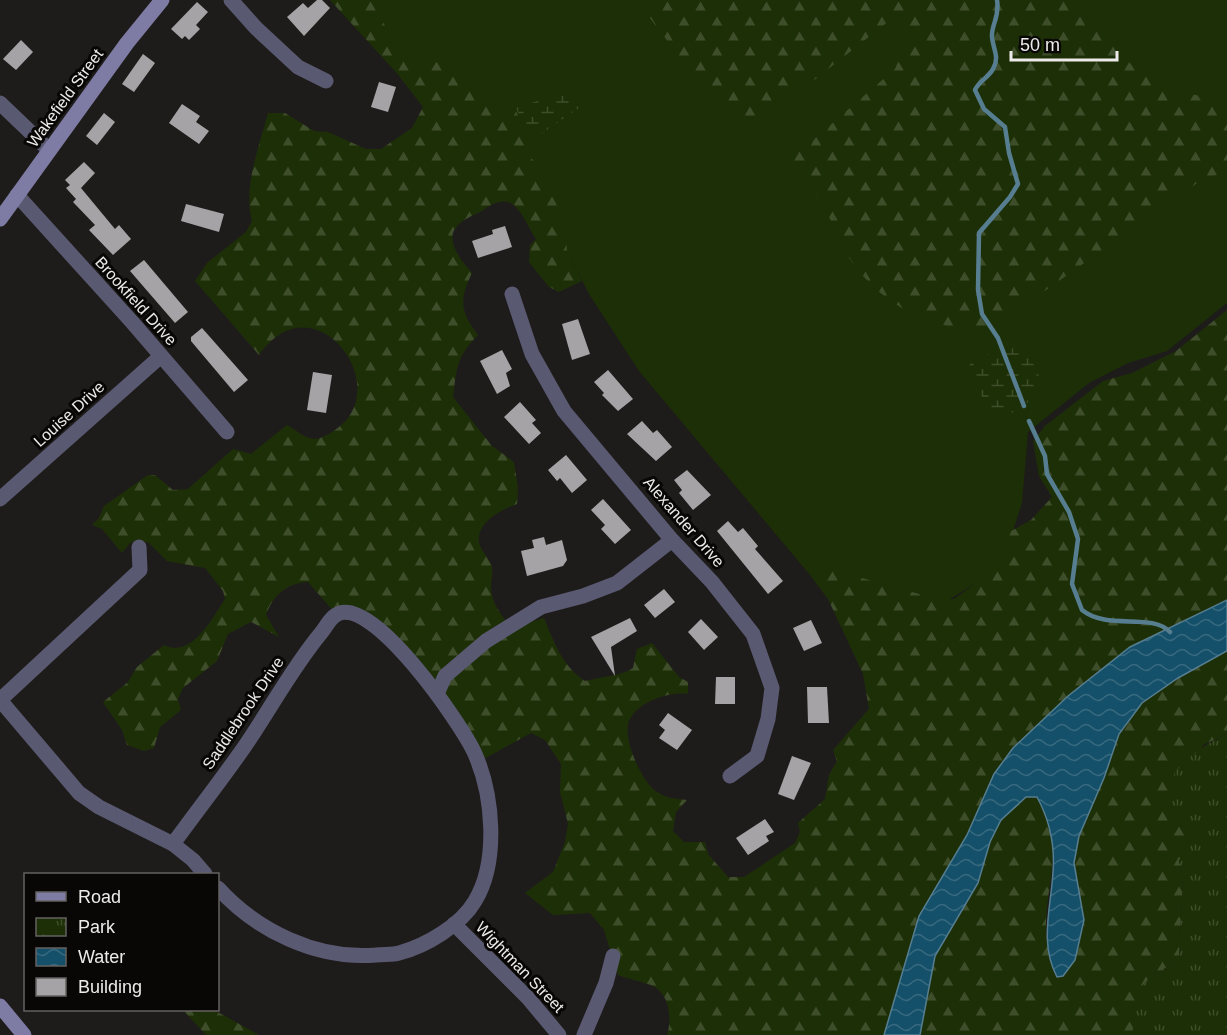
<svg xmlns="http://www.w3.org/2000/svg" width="1227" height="1035" font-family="Arial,sans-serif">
  <defs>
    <pattern id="forest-firs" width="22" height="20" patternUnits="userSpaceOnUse" patternTransform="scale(1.5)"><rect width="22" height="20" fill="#1d2f06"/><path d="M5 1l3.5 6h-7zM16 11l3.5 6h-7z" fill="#3e4d2a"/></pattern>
    <pattern id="wetland-marsh" width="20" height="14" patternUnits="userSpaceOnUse" patternTransform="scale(1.5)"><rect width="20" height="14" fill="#1d2f06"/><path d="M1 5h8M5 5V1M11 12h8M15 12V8" fill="none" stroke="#3e4d2a"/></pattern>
    <pattern id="park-tufts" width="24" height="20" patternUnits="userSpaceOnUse" patternTransform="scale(1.5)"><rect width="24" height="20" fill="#1d2f06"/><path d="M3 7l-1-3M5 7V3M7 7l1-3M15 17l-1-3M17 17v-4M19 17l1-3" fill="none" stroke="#3e4d2a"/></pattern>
    <pattern id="water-waves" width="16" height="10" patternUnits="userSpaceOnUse" patternTransform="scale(1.5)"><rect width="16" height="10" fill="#15506a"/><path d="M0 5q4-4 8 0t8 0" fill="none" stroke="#37697f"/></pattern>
  </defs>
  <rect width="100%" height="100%" fill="#1e1c1a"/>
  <polygon fill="#1d2f06" points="330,0 1227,0 1227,303 1167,351 1128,363 1089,383 1028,432 1022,503 1001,568 940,605 810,575 639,371 589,294 551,219 396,72"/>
  <g fill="url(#forest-firs)">
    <path d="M330,0H378L383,22L407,66L439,62L460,72L476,101L484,106L512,103L528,136L527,155L537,163L547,181L564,223L567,250L582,281L559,292L549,287L529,262L530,245L536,239C529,229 520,205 508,202C498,200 489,206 482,211C474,215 464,219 458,225C443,239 462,262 472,273C459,300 460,312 478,335C456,357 457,368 453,397L492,446L514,462L518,488L517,504C500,510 473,524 480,546C483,553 490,559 492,567C493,573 491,580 491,586C490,602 502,615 511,628L544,618C554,642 562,666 585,681C602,676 619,677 633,668L637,649L652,643L679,677L688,682V694C669,691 637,702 629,721C622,738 642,783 657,792C666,798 676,799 687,800L676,812L673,831L684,842H705L708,854L728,877H744L795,843L800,832L798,823L825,799L829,775L837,761L833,750L869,709L863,674L828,599L810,575L819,566L937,599H954L1000,566L1011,531L1031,520L1052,497L1039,476L1033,441L1045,426L1103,381L1132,373L1176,351L1227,310V600L1130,647L994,774L967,835L919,916L884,1035H667C672,1019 670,997 655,987C651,984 625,978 618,975L604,930L590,913L553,915L525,893L553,872L565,842L568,824L560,792L561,764L545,740L531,733L480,761L382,630L335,613L308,582C287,583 273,595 266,615L279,637L251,622L228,634L217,661L183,688L178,699L181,710L160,727L154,748L144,751L127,745L122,730L103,702L128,682L137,667L164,645C191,659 212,619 225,599L223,591L205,568L167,561L149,543L139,540L130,543L122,553L102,529L92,525L99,518L104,506L148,475H155L173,490L188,489L233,449L251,454L287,425C308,438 312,446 335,430C398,388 314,276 259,355L195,281L207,263L246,232L252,221C243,187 259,147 268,113H285L314,131L328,132L366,149H381L412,128L423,107L396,72Z"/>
    <path d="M636,0H1073C1097,26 1128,70 1160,84C1181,95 1205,95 1227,102V172L1203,179L991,329C931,334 873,301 843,248C838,239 836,228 830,219C819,199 805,181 791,163L798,153L895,69L906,41L904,25L889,21L770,115L741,121L716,104Z"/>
    <path d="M1227,651V734L1203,745L1174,816L1190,837L1179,861L1183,876L1179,960C1139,983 1133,988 1133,1035H920L934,956L978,883L990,842L1001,819L1026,797L1037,796C1067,851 1045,878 1046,931C1046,946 1053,962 1056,976H1063L1075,960L1084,920L1074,863L1079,836L1104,778L1119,734L1142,703L1178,678Z"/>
    <polygon points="183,1010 214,1010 259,1035 206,1035"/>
  </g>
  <g fill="url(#wetland-marsh)">
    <polygon points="568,91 579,99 579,108 535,138 528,136 516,108"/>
    <path d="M1014,348C1053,366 1043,404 1005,415C986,410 973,384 969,366L974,358Z"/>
  </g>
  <path fill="url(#park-tufts)" d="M1227,734V1035H1133C1132,986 1139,984 1179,960L1183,876L1179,861L1190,837C1182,827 1173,817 1169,805C1159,772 1203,745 1227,734Z"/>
  <path fill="url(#water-waves)" stroke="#567e90" stroke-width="1.5" d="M1227,600V651L1178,678L1142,703L1119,734L1104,778L1079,836L1074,863L1084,920L1075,960L1063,976L1057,977C1039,943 1051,908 1053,872C1055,846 1049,819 1037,797H1026L1001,820L990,842L978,883L935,956L920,1035H884L919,916L967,835L994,774L1013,748L1068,696L1130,647Z"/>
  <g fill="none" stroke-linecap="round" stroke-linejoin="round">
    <g stroke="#567e90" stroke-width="4.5">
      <path d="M997,0C1000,17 991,25 992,37C993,49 1000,57 993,69C988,78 979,81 975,90L984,109L1005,127L1009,153L1018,184L1010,197L979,233L978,290L982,314L998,338L1024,406"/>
      <path d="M1029,421L1045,456L1047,474L1069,512L1078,539L1072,584L1082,610C1108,631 1151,612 1170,632"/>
    </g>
  </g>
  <g fill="#a6a3a6">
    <polygon points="317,0 322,0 330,8 304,36 287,17 303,3 308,8"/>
    <polygon points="197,2 208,12 196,25 200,29 189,40 185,36 182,39 171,29"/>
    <polygon points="21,40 33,52 16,70 3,59"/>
    <polygon points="143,54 155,63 134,92 122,84"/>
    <polygon points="379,82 396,87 388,112 371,107"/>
    <polygon points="182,104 200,116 196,122 209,131 199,144 169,123"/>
    <polygon points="104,113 115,122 97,145 86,136"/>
    <polygon points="84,162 95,173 81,188 115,229 119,225 131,239 113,255 89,230 95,225 73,202 76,199 66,188 70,185 65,180"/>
    <polygon points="186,204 224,214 219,232 181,221"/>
    <polygon points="505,226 512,247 478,258 472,241 493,234 492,230"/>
    <polygon points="144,260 188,312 175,323 130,271"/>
    <polygon points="578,319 590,354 572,360 562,324"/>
    <polygon points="202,328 248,380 234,392 191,341 191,337"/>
    <polygon points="502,350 512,369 506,373 510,386 497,394 480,361"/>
    <polygon points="608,370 633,399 618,411 602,395 604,393 594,382"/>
    <polygon points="313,372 332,375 326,413 307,410"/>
    <polygon points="520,402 536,420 532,423 541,433 529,444 504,417"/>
    <polygon points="642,421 653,433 657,430 672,447 656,461 627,434"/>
    <polygon points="566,455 587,480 572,493 560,478 557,481 548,470"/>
    <polygon points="687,470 711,495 693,510 679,493 682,490 674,480"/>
    <polygon points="603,499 631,530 615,544 601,529 605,525 591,510"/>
    <polygon points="728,521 738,532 743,528 758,546 755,549 783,581 768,594 717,531"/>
    <polygon points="544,537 546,545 562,540 567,560 563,566 527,576 521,551 534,548 532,540"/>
    <polygon points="664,589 675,602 655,618 644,605"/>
    <polygon points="630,618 637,631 611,647 615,676 591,637"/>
    <polygon points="701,619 718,637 704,650 688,632"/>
    <polygon points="811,620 822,643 804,651 793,628"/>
    <polygon points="716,677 735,677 735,704 715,704"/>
    <polygon points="807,687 827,687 829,723 808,723"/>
    <polygon points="668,713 692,730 677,750 659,738 665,730 659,725"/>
    <polygon points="792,756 811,763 794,800 778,794"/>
    <polygon points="765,819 774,832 766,836 769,841 748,855 736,838"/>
  </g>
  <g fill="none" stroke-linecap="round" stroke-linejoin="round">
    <g stroke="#5a5972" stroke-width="15">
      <polyline points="231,0 256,28 298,67 326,81"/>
      <polyline points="0,103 49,150"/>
      <polyline points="17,195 132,322 227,432"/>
      <polyline points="512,294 532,354 564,411 672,540 712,582 753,634 772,688 768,719 757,756 730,776"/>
      <polyline points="0,499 161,356"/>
      <polyline points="437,694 445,676 486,641 541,607 583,596 617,583 672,540"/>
      <polyline points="0,700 79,793 99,807 173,844 193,860 205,874"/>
      <polyline points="0,700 140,570 139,547"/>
      <path d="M173,844C197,811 222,779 245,746C271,708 292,668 321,633C326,627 330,618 336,615C371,592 463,726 475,754C493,795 499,861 475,901C461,925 426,946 399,953C392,955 384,954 376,955C317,960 257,931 218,888"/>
      <polyline points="454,924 528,998 559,1035"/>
      <polyline points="584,1035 606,983 613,956"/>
    </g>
    <g stroke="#7e7ba4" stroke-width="15">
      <polyline points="0,219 127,43 162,0"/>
      <polyline points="0,1006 24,1035"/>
    </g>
  </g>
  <g text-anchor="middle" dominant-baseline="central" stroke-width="6" stroke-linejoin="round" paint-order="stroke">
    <g font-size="16" fill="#edebea" stroke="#080706">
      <text transform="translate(65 98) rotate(-54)">Wakefield Street</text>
      <text transform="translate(136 301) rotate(48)">Brookfield Drive</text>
      <text transform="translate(69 414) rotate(-42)">Louise Drive</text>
      <text transform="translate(684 522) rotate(49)">Alexander Drive</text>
      <text transform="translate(243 713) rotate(-56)">Saddlebrook Drive</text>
      <text transform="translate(520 967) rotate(46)">Wightman Street</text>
    </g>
  </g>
  <rect x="24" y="873" width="195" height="138" fill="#080706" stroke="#646261" stroke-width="1.5"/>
  <rect x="36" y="892" width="30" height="9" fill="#7e7ba4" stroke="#646261" stroke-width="1.5"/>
  <text x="78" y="903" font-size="18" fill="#edebea">Road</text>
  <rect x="36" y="918" width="30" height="18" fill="url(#park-tufts)" stroke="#646261" stroke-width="1.5"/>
  <text x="78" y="933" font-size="18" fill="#edebea">Park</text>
  <rect x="36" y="948" width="30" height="18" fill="url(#water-waves)" stroke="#646261" stroke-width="1.5"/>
  <text x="78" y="963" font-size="18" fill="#edebea">Water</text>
  <rect x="36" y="978" width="30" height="18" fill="#a6a3a6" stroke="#646261" stroke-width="1.5"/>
  <text x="78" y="993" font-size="18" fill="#edebea">Building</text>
  <path d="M1011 51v9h106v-9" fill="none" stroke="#edebea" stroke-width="3"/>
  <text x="1020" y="51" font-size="18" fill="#edebea" stroke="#080706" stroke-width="4.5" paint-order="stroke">50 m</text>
</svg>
